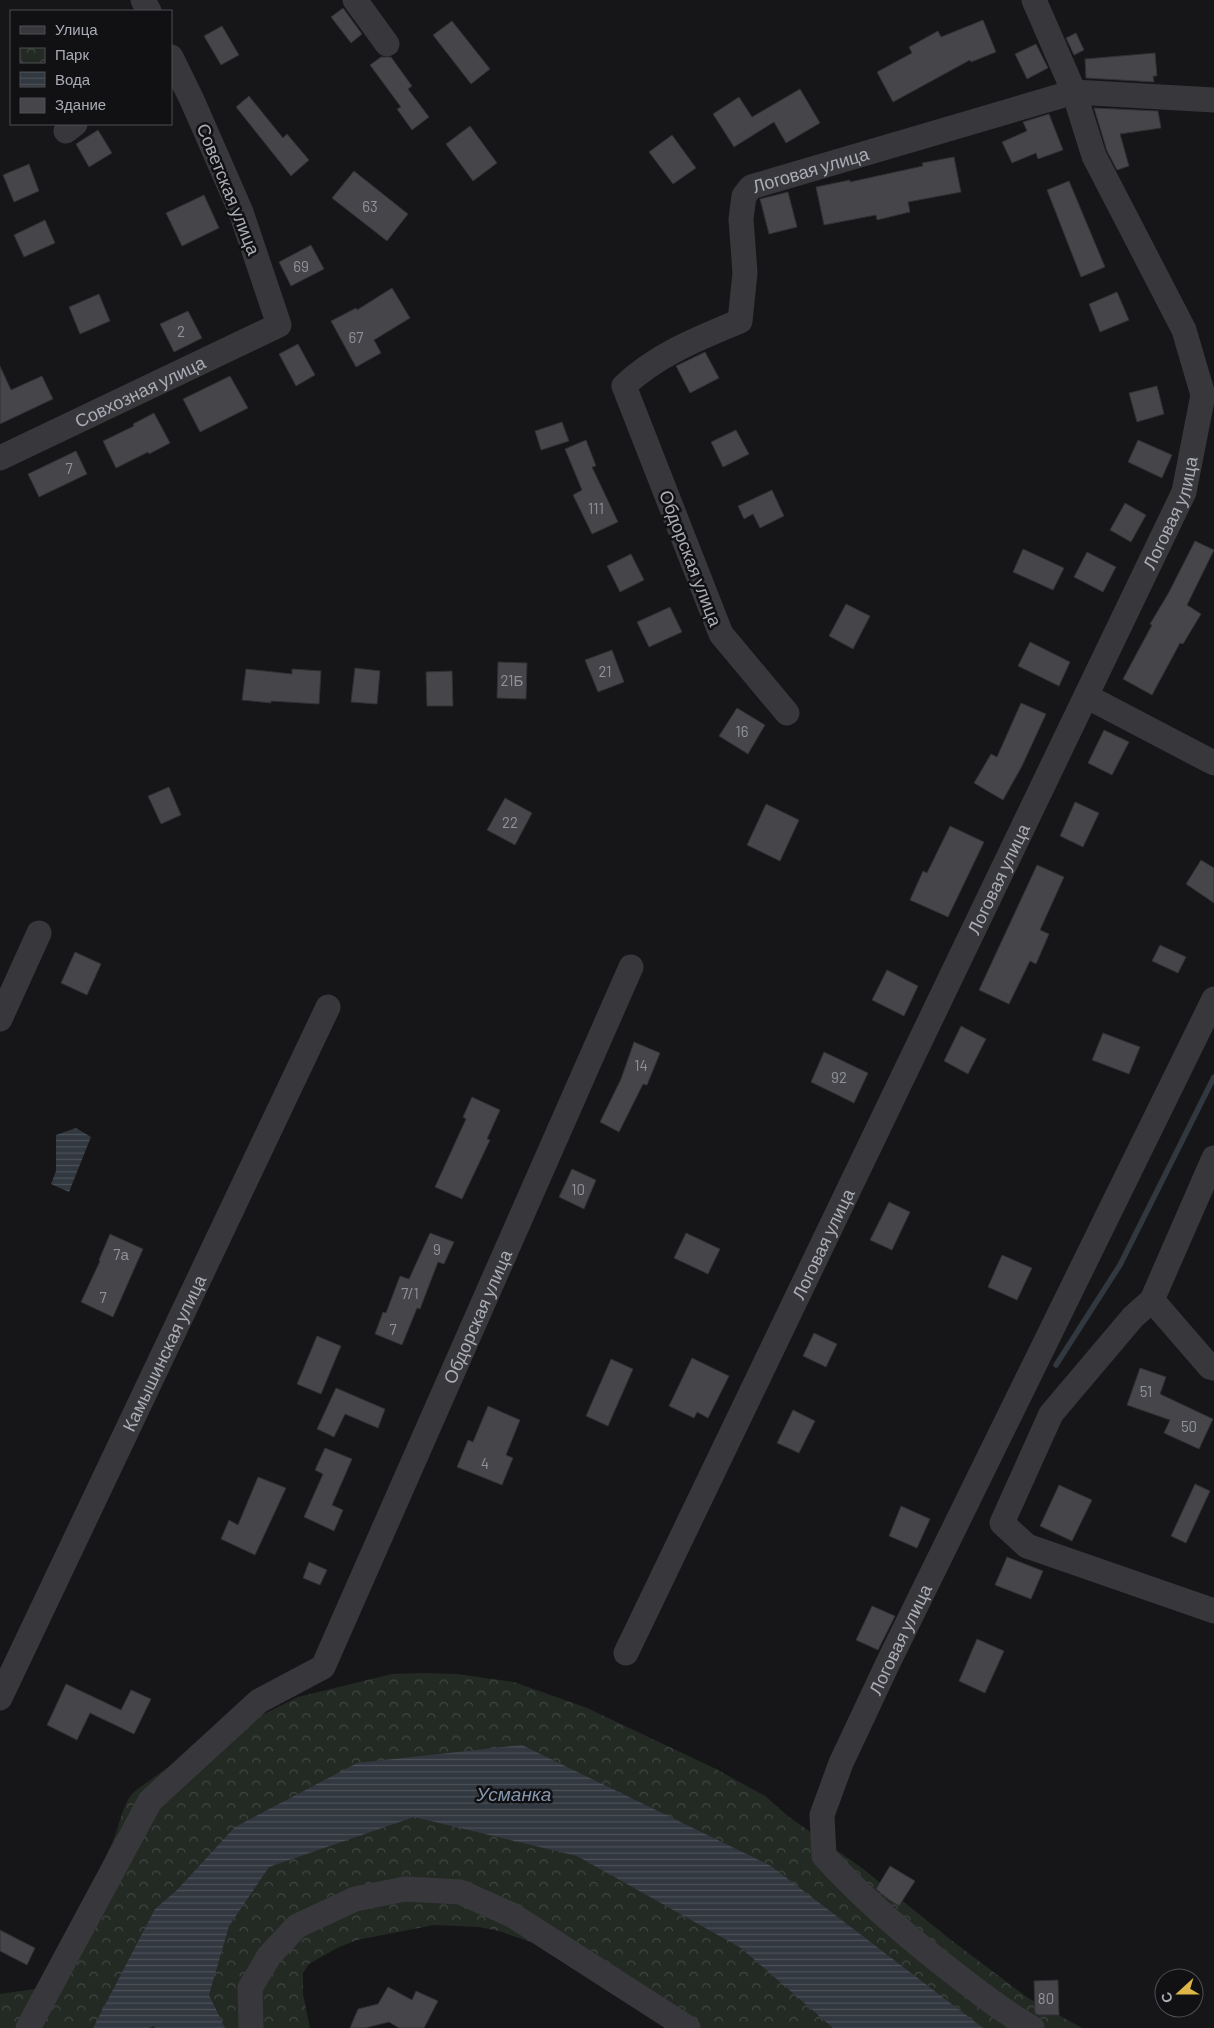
<svg xmlns="http://www.w3.org/2000/svg" width="1214" height="2028" font-family="Barlow,sans-serif">
  <defs>
    <pattern id="park-crowns" width="20" height="18" patternUnits="userSpaceOnUse" patternTransform="scale(1.25)"><rect width="20" height="18" fill="#232a24"/><path d="M2 6a3 3 0 1 1 6 0M12 15a3 3 0 1 1 6 0" fill="none" stroke="#404642"/></pattern>
    <pattern id="water-rules" width="6" height="5" patternUnits="userSpaceOnUse" patternTransform="scale(1.25)"><rect width="6" height="5" fill="#31383f"/><path d="M0 2.5h6" fill="none" stroke="#4c5258"/></pattern>
  </defs>
  <rect width="100%" height="100%" fill="#161618"/>
  <path fill="url(#park-crowns)" d="M423,1673L457,1674L514,1682L587,1708L716,1769L765,1796L789,1817L862,1868L951,1940L1028,1998L1082,2028H679L539,1945L499,1931L479,1927L434,1925L357,1940L337,1948L309,1964L303,1973V1994L310,2028H0V1994L41,1988C66,1940 90,1892 112,1843C120,1826 122,1803 135,1791L192,1750L298,1697L392,1674Z"/>
  <g fill="url(#water-rules)">
    <polygon points="76,1128 91,1137 69,1192 51,1184 56,1171 56,1135"/>
    <polygon points="522,1745 771,1866 983,2028 833,2028 741,1948 577,1856 414,1817 269,1867 229,1926 209,1995 225,2028 155,2028 154,2026 149,2028 93,2028 155,1909 177,1890 235,1827 357,1763"/>
  </g>
  <g fill="none" stroke-linecap="round" stroke-linejoin="round">
    <polyline stroke="#31383f" stroke-width="5.5" points="1056,1365 1120,1265 1214,1077"/>
  </g>
  <g fill="#46464a" stroke="#313134">
    <polygon points="343,8 362,34 351,43 331,17"/>
    <polygon points="983,20 996,52 971,62 970,60 893,102 877,72 912,53 909,47 938,31 941,37"/>
    <polygon points="452,21 490,69 471,84 433,35"/>
    <polygon points="222,26 239,55 221,65 204,36"/>
    <polygon points="1076,33 1084,50 1074,55 1066,38"/>
    <polygon points="1036,44 1048,68 1027,79 1015,54"/>
    <polygon points="1155,53 1157,76 1153,76 1154,82 1086,78 1085,59"/>
    <polygon points="381,57 391,57 412,86 408,89 429,117 412,130 397,109 401,107 370,65"/>
    <polygon points="800,89 820,123 786,143 774,122 734,147 713,114 739,97 752,117"/>
    <polygon points="249,96 283,138 287,134 309,160 291,176 236,107"/>
    <polygon points="1094,108 1158,111 1161,128 1120,134 1129,166 1117,170 1107,151"/>
    <polygon points="1049,114 1063,150 1038,159 1036,153 1012,163 1002,142 1027,131 1023,122"/>
    <polygon points="470,126 497,163 473,181 446,144"/>
    <polygon points="98,130 112,153 89,167 76,144"/>
    <polygon points="672,135 696,168 673,184 649,152"/>
    <polygon points="954,157 961,192 908,202 910,212 877,220 876,215 824,225 816,187 850,180 850,182 923,166 922,163"/>
    <polygon points="29,164 39,191 14,202 3,175"/>
    <polygon points="354,171 408,214 387,241 332,198"/>
    <polygon points="1069,181 1105,267 1081,277 1047,190"/>
    <polygon points="788,192 797,227 769,234 760,199"/>
    <polygon points="204,195 219,228 182,246 166,213"/>
    <polygon points="45,220 55,243 24,257 14,235"/>
    <polygon points="311,245 324,269 291,286 279,262"/>
    <polygon points="392,288 410,318 374,340 381,353 356,367 331,321 356,308 357,310"/>
    <polygon points="1117,292 1129,320 1100,332 1089,304"/>
    <polygon points="99,294 110,321 80,334 69,307"/>
    <polygon points="188,311 202,338 174,352 160,324"/>
    <polygon points="298,344 315,375 296,386 279,354"/>
    <polygon points="705,352 719,378 690,393 676,366"/>
    <polygon points="0,366 11,390 42,376 53,399 0,424"/>
    <polygon points="230,376 248,408 200,432 183,399"/>
    <polygon points="1157,386 1164,414 1137,422 1129,393"/>
    <polygon points="154,413 170,443 149,454 148,452 116,468 103,441 134,426 133,424"/>
    <polygon points="562,422 569,441 541,450 535,431"/>
    <polygon points="736,430 749,454 723,467 711,442"/>
    <polygon points="586,440 596,466 592,467 618,522 592,534 573,495 582,490 565,449"/>
    <polygon points="1138,440 1172,455 1162,478 1128,462"/>
    <polygon points="76,451 87,474 39,497 28,474"/>
    <polygon points="772,490 784,516 760,528 753,514 744,519 738,506"/>
    <polygon points="1125,503 1146,515 1131,542 1110,530"/>
    <polygon points="1195,541 1214,550 1187,605 1201,614 1183,644 1180,643 1152,695 1123,679 1152,625 1150,624 1168,594"/>
    <polygon points="1023,549 1064,568 1053,590 1013,572"/>
    <polygon points="1087,552 1116,567 1103,592 1074,577"/>
    <polygon points="631,554 644,580 620,592 607,566"/>
    <polygon points="846,604 870,616 853,649 829,636"/>
    <polygon points="670,607 682,632 649,647 637,622"/>
    <polygon points="1030,642 1070,662 1059,686 1018,666"/>
    <polygon points="612,650 624,682 598,692 585,660"/>
    <polygon points="498,662 527,663 526,699 497,698"/>
    <polygon points="355,668 380,671 377,704 351,702"/>
    <polygon points="246,669 292,674 292,669 321,671 319,704 271,701 271,703 242,700"/>
    <polygon points="452,671 453,706 427,706 426,672"/>
    <polygon points="1021,703 1046,714 1022,766 1003,800 974,783 991,754 997,757"/>
    <polygon points="737,708 765,725 748,754 719,736"/>
    <polygon points="1104,730 1129,742 1112,775 1088,763"/>
    <polygon points="169,787 181,815 161,824 148,796"/>
    <polygon points="505,798 532,813 515,845 487,830"/>
    <polygon points="1075,802 1099,813 1083,847 1060,836"/>
    <polygon points="766,804 799,820 780,861 747,845"/>
    <polygon points="950,826 984,842 948,917 910,900 923,871 927,873"/>
    <polygon points="1201,860 1214,868 1214,903 1186,884"/>
    <polygon points="1037,865 1064,877 1040,930 1049,934 1036,964 1030,961 1009,1004 979,990"/>
    <polygon points="1160,945 1186,957 1178,973 1152,961"/>
    <polygon points="75,952 101,964 87,995 61,983"/>
    <polygon points="887,970 918,986 904,1016 872,1000"/>
    <polygon points="961,1026 986,1039 968,1074 944,1061"/>
    <polygon points="1103,1033 1140,1047 1129,1074 1092,1060"/>
    <polygon points="634,1042 660,1053 647,1085 643,1084 619,1132 600,1122 621,1079"/>
    <polygon points="824,1052 868,1073 854,1103 811,1082"/>
    <polygon points="472,1097 500,1110 487,1139 490,1140 462,1199 435,1187 466,1119 463,1117"/>
    <polygon points="572,1169 596,1180 584,1209 559,1197"/>
    <polygon points="889,1202 910,1212 892,1250 870,1240"/>
    <polygon points="430,1233 454,1242 444,1264 438,1262 420,1309 417,1308 402,1345 375,1334 383,1312 386,1313 400,1276 409,1279"/>
    <polygon points="686,1233 720,1249 708,1274 674,1258"/>
    <polygon points="110,1234 143,1249 113,1317 81,1302 100,1261 99,1260"/>
    <polygon points="1002,1255 1032,1268 1017,1300 988,1287"/>
    <polygon points="814,1333 837,1344 826,1367 803,1356"/>
    <polygon points="317,1336 341,1346 321,1394 297,1384"/>
    <polygon points="692,1358 729,1376 708,1418 697,1412 694,1418 669,1406"/>
    <polygon points="611,1359 633,1369 608,1426 586,1416"/>
    <polygon points="1140,1368 1166,1377 1160,1394 1213,1419 1199,1449 1164,1433 1170,1420 1127,1405"/>
    <polygon points="336,1388 385,1409 378,1428 345,1414 334,1437 317,1429"/>
    <polygon points="488,1406 520,1420 506,1455 513,1458 502,1485 457,1467 468,1440 473,1442"/>
    <polygon points="793,1410 815,1421 799,1453 777,1443"/>
    <polygon points="325,1448 352,1459 332,1505 343,1510 334,1531 304,1517 323,1474 315,1470"/>
    <polygon points="258,1477 286,1488 255,1555 221,1539 229,1520 238,1525"/>
    <polygon points="1195,1484 1210,1491 1186,1543 1171,1536"/>
    <polygon points="1059,1485 1092,1500 1072,1541 1040,1526"/>
    <polygon points="901,1506 930,1519 917,1548 889,1536"/>
    <polygon points="1007,1557 1043,1571 1031,1599 995,1585"/>
    <polygon points="309,1562 327,1570 320,1585 303,1578"/>
    <polygon points="872,1606 895,1616 878,1650 856,1640"/>
    <polygon points="977,1639 1004,1651 985,1693 959,1681"/>
    <polygon points="66,1684 121,1710 131,1690 151,1699 134,1734 90,1713 77,1740 47,1725"/>
    <polygon points="890,1866 915,1881 899,1906 888,1899 876,1889"/>
    <polygon points="0,1930 35,1948 27,1965 0,1951"/>
    <polygon points="1058,1980 1059,2015 1038,2015 1035,2013 1034,1981"/>
    <polygon points="388,1987 412,2000 416,1991 438,2001 424,2028 399,2028 389,2022 365,2028 350,2028 358,2009 378,2004"/>
  </g>
  <g fill="none" stroke-linecap="round" stroke-linejoin="round">
    <g stroke="#38383c" stroke-width="25">
      <polyline points="143,0 149,11"/>
      <polyline points="355,0 387,44"/>
      <polyline points="66,131 75,124"/>
      <path id="s1" d="M0,458L279,325L241,212L192,100L171,57"/>
      <polyline points="1086,696 1214,763"/>
      <path id="s2" d="M787,713L721,634L624,386C656,355 699,338 740,321L745,273L741,219L744,196L751,187L1074,92L1214,100"/>
      <polyline points="0,1019 39,933"/>
      <polyline points="1214,1158 1152,1300 1133,1317 1051,1414 1002,1523 1027,1546 1214,1611"/>
      <polyline points="1152,1300 1210,1367 1214,1368"/>
      <path id="s3" d="M626,1653L1184,492L1203,395L1184,330L1094,156L1074,92L1034,0"/>
      <path id="s4" d="M0,1698L328,1007"/>
      <path id="s5" d="M28,2028L150,1801L259,1701L323,1667L631,967"/>
      <polyline points="251,2028 250,1988 269,1956 297,1926 355,1899 405,1889 460,1892 512,1915 688,2028"/>
      <path id="s6" d="M1032,2028C1007,2014 985,1997 963,1980C913,1942 866,1902 824,1856L822,1815L841,1763L888,1663L1214,999"/>
    </g>
  </g>
  <g text-anchor="middle" dominant-baseline="central" stroke-width="5" stroke-linejoin="round" paint-order="stroke">
    <g font-size="15" fill="#91939b">
      <text x="370" y="206">63</text>
      <text x="301" y="266">69</text>
      <text x="181" y="331">2</text>
      <text x="356" y="337">67</text>
      <text x="69" y="468">7</text>
      <text x="596" y="508">111</text>
      <text x="605" y="671">21</text>
      <text x="512" y="680">21Б</text>
      <text x="742" y="731">16</text>
      <text x="510" y="822">22</text>
      <text x="641" y="1065">14</text>
      <text x="839" y="1077">92</text>
      <text x="578" y="1189">10</text>
      <text x="437" y="1249">9</text>
      <text x="121" y="1254">7а</text>
      <text x="410" y="1293">7/1</text>
      <text x="103" y="1297">7</text>
      <text x="393" y="1329">7</text>
      <text x="1146" y="1391">51</text>
      <text x="1189" y="1426">50</text>
      <text x="485" y="1463">4</text>
      <text x="1046" y="1998">80</text>
    </g>
    <g font-size="18" fill="#aaadb6" stroke="#111113">
      <text stroke="none"><textPath href="#s2" startOffset="702">Логовая улица</textPath></text>
      <text transform="translate(229 189) rotate(68)">Советская улица</text>
      <text stroke="none"><textPath href="#s1" startOffset="155">Совхозная улица</textPath></text>
      <text stroke="none"><textPath href="#s3" startOffset="1264">Логовая улица</textPath></text>
      <text transform="translate(691 558) rotate(69)">Обдорская улица</text>
      <text stroke="none"><textPath href="#s3" startOffset="859">Логовая улица</textPath></text>
      <text stroke="none"><textPath href="#s3" startOffset="454">Логовая улица</textPath></text>
      <text stroke="none"><textPath href="#s5" startOffset="861">Обдорская улица</textPath></text>
      <text stroke="none"><textPath href="#s4" startOffset="382">Камышинская улица</textPath></text>
      <text stroke="none"><textPath href="#s6" startOffset="504">Логовая улица</textPath></text>
    </g>
    <g font-size="19" font-style="italic" fill="#8597ae" stroke="#111113">
      <text x="514" y="1793">Усманка</text>
    </g>
  </g>
  <rect x="10" y="10" width="162" height="115" fill="#111113" stroke="#4e4f54"/>
  <rect x="20" y="26" width="25" height="8" fill="#38383c" stroke="#4e4f54"/>
  <text x="55" y="35" font-size="15" fill="#aaadb6">Улица</text>
  <rect x="20" y="48" width="25" height="15" fill="url(#park-crowns)" stroke="#4e4f54"/>
  <text x="55" y="60" font-size="15" fill="#aaadb6">Парк</text>
  <rect x="20" y="72" width="25" height="15" fill="url(#water-rules)" stroke="#4e4f54"/>
  <text x="55" y="85" font-size="15" fill="#aaadb6">Вода</text>
  <rect x="20" y="98" width="25" height="15" fill="#46464a" stroke="#4e4f54"/>
  <text x="55" y="110" font-size="15" fill="#aaadb6">Здание</text>
  <g transform="translate(1179 1993) rotate(249)"><circle r="24" fill="#111113" stroke="#4e4f54"/>
  <path d="M0-4L9 19L0 12L-9 19Z" fill="#deb748"/>
  <text y="-8" font-size="14" font-weight="bold" text-anchor="middle" fill="#aaadb6">С</text>
  </g>
</svg>
